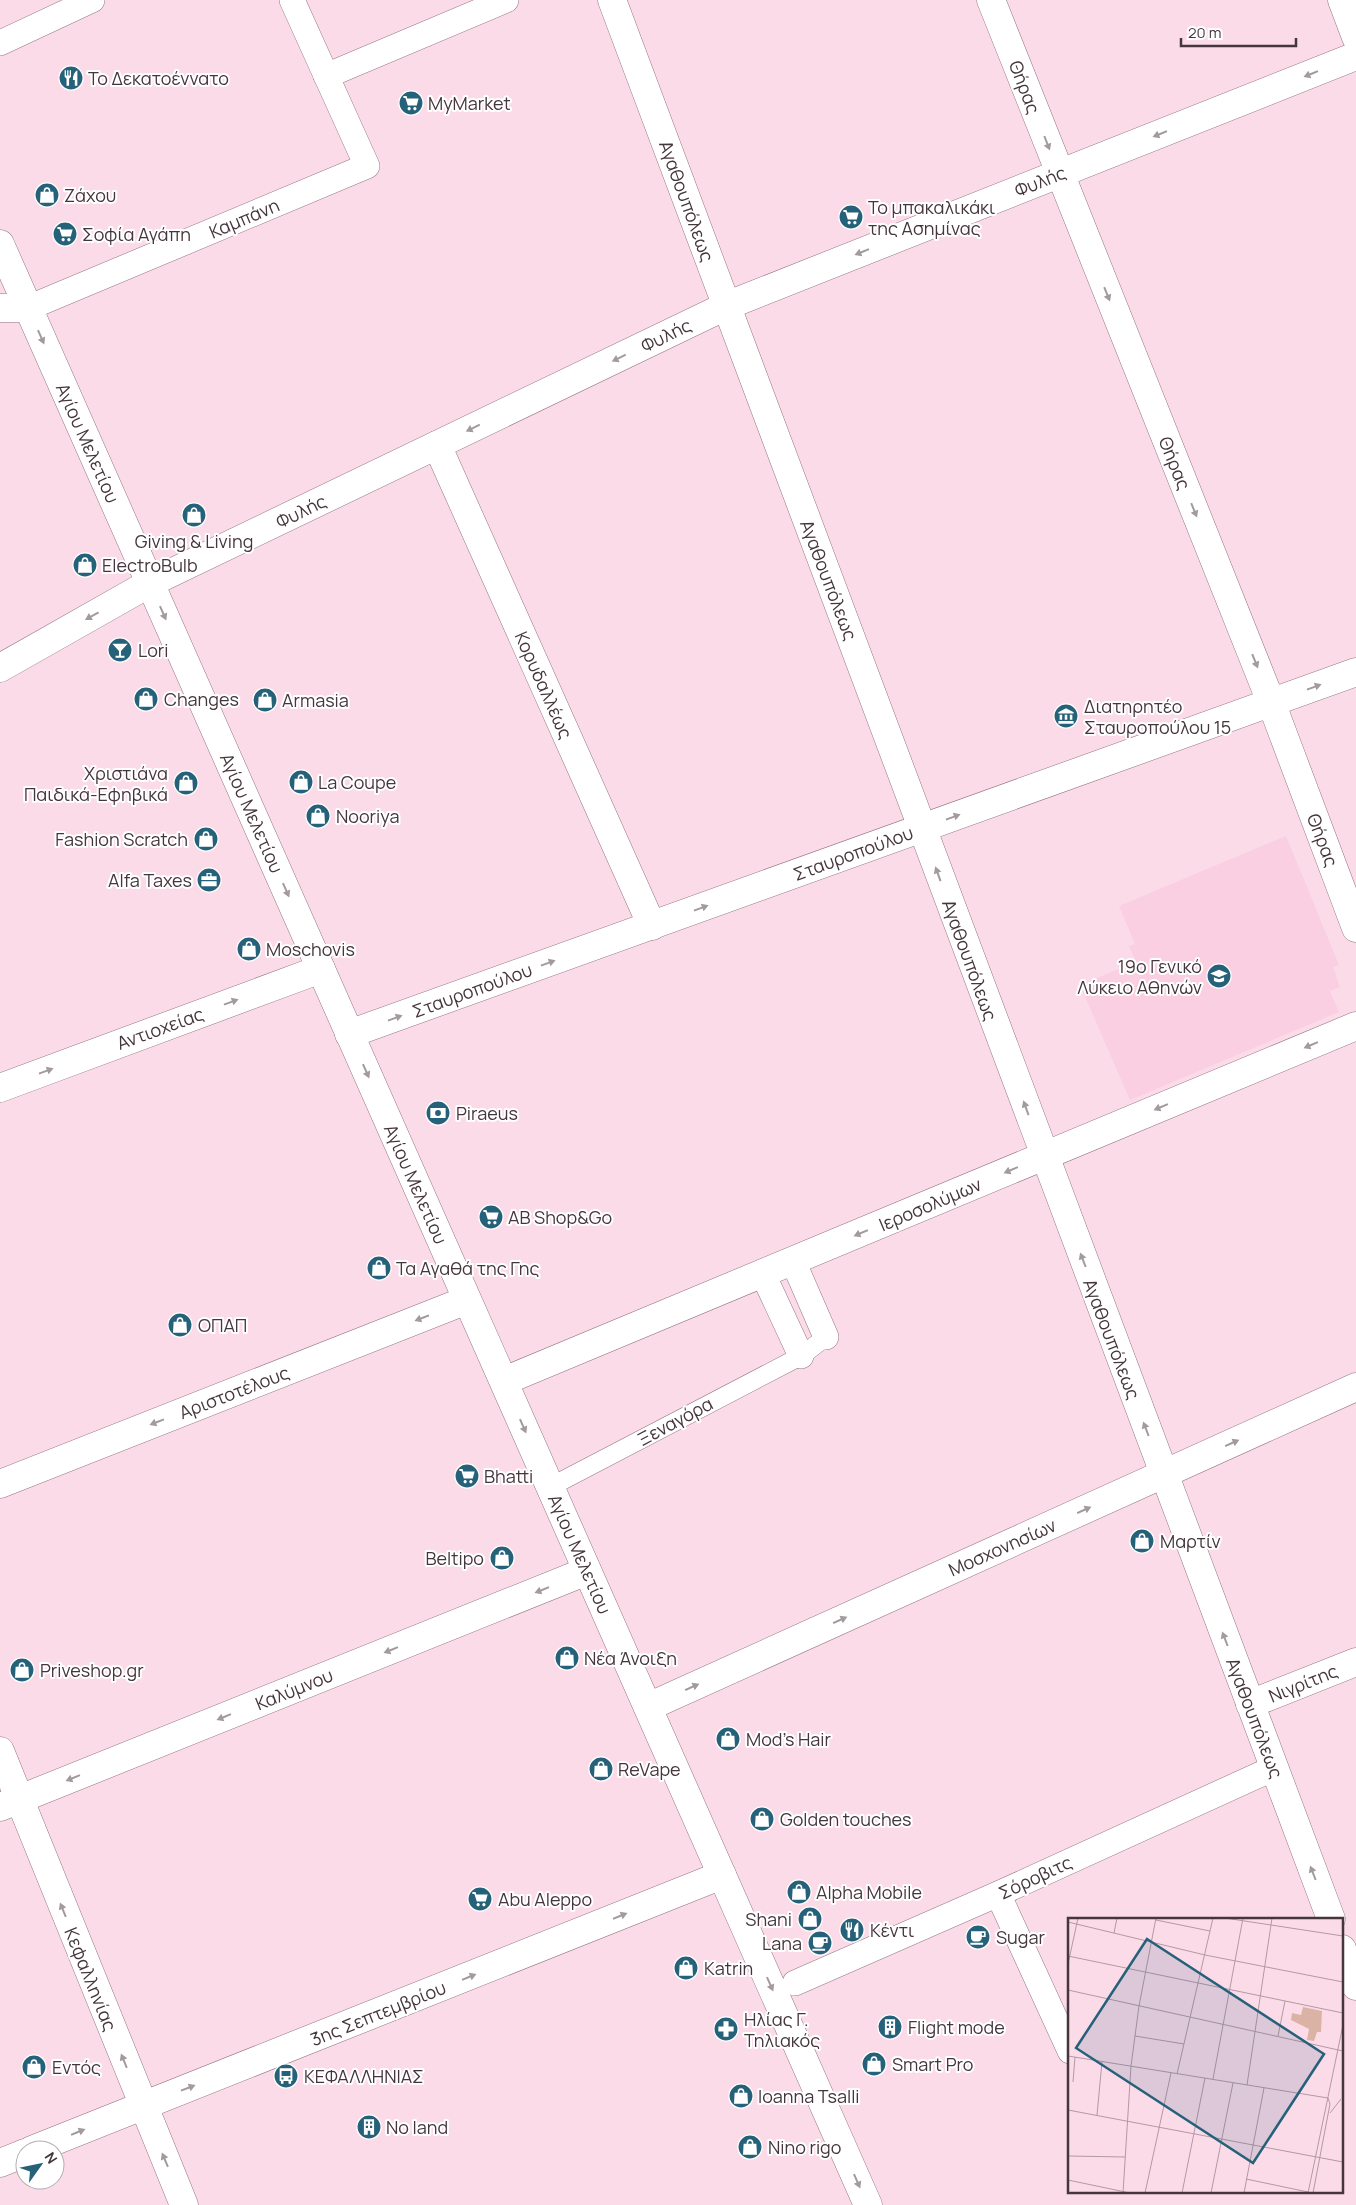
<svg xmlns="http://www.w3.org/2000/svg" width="1356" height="2205" font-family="Manrope,sans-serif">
  <rect width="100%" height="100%" fill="#fcdbe9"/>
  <polygon fill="#f9cfe1" points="1286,836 1339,965 1333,967 1340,987 1330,991 1339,1012 1130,1100 1080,985 1136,962 1129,946 1135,944 1119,906"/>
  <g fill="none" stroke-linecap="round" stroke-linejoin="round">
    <defs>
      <polyline id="service" points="550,1487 801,1356 826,1337"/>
      <g id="pedestrian">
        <polyline points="0,43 92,0"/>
        <polyline points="326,76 506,0"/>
        <polyline points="28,308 367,166 292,0"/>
        <polyline points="793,1261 826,1337"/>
        <polyline points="762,1272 801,1356"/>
        <polyline points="998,1894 1070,2051"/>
        <polyline points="795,1983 998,1894 1274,1768"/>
      </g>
      <g id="minor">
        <polyline points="612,0 1331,1919"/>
        <polyline points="991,0 1271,702 1356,928"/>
        <polyline points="1342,0 1356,37"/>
        <polyline points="0,308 28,308"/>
        <polyline points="437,445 652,926"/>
        <polyline points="0,668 150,583 726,306 1356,56"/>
        <polyline points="349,1034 1356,672"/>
        <polyline points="0,1088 321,969"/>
        <polyline points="504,1381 1356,1026"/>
        <polyline points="1250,1704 1356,1662"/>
        <polyline points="648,1707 1356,1387"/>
        <polyline points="0,1807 587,1571"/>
        <polyline points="1342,1949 1356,1986"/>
      </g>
      <g id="tertiary">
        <polyline points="0,1484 467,1300"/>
        <polyline points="0,1751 184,2205"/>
      </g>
      <g id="secondary">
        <polyline points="0,244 868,2205"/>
        <polyline points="32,2150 722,1875"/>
        <polyline points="0,2163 25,2153"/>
      </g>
    </defs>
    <use href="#service" stroke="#957784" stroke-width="19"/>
    <use href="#pedestrian" stroke="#957784" stroke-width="26"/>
    <use href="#minor" stroke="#957784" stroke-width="29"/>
    <use href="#tertiary" stroke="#957784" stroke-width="29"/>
    <use href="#secondary" stroke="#957784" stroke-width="29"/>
    <use href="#service" stroke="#fff" stroke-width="18"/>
    <use href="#pedestrian" stroke="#fff" stroke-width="25"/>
    <use href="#minor" stroke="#fff" stroke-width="28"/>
    <use href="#tertiary" stroke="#fff" stroke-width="28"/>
    <use href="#secondary" stroke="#fff" stroke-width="28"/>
  </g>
  <defs><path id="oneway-solid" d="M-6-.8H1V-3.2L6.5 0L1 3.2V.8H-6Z" transform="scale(1.25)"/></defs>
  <g fill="#a29a9e">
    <use href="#oneway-solid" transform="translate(1311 74) rotate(158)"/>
    <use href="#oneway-solid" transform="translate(1160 134) rotate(158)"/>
    <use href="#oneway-solid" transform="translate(1047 143) rotate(69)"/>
    <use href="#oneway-solid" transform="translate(862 252) rotate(158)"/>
    <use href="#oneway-solid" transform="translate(1107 294) rotate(68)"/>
    <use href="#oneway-solid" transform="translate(41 337) rotate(66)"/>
    <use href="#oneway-solid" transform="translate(619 358) rotate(154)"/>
    <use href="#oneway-solid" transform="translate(473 428) rotate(154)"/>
    <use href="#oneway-solid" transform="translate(1194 510) rotate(68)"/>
    <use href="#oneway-solid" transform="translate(163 613) rotate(66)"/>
    <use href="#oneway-solid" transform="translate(92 616) rotate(151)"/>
    <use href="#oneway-solid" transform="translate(1255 661) rotate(68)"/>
    <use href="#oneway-solid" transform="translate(1314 687) rotate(-20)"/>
    <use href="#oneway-solid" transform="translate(953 817) rotate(-20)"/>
    <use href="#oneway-solid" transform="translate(938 874) rotate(-110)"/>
    <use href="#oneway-solid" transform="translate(286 890) rotate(66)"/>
    <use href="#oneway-solid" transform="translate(701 908) rotate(-20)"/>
    <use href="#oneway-solid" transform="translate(548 963) rotate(-20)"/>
    <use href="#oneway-solid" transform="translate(231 1002) rotate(-20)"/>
    <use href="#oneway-solid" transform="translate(395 1018) rotate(-20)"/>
    <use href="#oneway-solid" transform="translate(1311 1045) rotate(157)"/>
    <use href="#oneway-solid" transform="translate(46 1071) rotate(-20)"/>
    <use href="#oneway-solid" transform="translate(366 1071) rotate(66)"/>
    <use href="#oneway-solid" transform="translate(1161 1107) rotate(157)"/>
    <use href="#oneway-solid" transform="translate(1026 1108) rotate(-110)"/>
    <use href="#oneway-solid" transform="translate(1011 1170) rotate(157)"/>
    <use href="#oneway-solid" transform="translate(861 1233) rotate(157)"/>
    <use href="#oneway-solid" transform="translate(1083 1260) rotate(-111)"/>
    <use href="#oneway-solid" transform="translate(422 1318) rotate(159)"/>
    <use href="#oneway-solid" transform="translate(157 1422) rotate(159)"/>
    <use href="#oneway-solid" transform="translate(523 1426) rotate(66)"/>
    <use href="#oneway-solid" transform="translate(1146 1429) rotate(-111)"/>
    <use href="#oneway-solid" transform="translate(1232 1443) rotate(-24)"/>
    <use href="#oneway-solid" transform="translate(1084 1510) rotate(-24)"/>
    <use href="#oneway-solid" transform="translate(542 1590) rotate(158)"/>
    <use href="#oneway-solid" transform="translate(840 1620) rotate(-24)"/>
    <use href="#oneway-solid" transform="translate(1225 1639) rotate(-111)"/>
    <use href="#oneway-solid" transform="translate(391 1650) rotate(158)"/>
    <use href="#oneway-solid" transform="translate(692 1687) rotate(-24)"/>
    <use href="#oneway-solid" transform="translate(224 1717) rotate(158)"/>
    <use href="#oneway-solid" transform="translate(73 1778) rotate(158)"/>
    <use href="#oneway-solid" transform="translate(1313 1873) rotate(-111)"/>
    <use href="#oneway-solid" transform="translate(63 1910) rotate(-112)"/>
    <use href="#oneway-solid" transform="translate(620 1916) rotate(-22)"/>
    <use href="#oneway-solid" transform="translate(469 1977) rotate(-22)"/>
    <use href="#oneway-solid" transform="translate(770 1984) rotate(66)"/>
    <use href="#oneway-solid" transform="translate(124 2061) rotate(-112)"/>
    <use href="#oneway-solid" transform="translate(188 2088) rotate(-21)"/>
    <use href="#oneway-solid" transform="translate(78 2132) rotate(-22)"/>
    <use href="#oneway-solid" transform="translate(165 2160) rotate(-113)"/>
    <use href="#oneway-solid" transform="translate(857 2181) rotate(66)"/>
  </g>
  <defs>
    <symbol id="restaurant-disc" viewBox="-11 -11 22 22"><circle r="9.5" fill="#256179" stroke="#fff"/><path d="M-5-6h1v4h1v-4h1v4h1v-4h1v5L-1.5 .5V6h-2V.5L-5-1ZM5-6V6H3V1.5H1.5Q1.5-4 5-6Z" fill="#fff"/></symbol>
    <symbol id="supermarket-disc" viewBox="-11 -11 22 22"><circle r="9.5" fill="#256179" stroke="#fff"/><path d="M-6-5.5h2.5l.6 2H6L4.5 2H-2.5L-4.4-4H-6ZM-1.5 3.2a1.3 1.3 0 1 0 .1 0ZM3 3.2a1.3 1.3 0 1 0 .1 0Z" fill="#fff"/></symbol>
    <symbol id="shop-disc" viewBox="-11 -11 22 22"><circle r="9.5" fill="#256179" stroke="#fff"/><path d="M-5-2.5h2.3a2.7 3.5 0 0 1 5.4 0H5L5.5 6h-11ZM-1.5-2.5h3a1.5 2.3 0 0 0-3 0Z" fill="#fff"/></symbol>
    <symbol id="bar-disc" viewBox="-11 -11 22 22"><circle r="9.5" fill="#256179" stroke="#fff"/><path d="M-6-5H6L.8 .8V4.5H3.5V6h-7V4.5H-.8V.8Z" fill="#fff"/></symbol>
    <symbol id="museum-disc" viewBox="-11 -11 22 22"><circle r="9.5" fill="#256179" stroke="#fff"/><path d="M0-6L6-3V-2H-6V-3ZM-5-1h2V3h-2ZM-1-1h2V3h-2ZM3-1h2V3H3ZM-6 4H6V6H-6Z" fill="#fff"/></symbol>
    <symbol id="office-disc" viewBox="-11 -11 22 22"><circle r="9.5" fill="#256179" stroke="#fff"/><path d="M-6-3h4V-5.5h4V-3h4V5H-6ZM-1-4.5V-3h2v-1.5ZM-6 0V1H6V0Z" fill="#fff"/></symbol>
    <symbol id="school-disc" viewBox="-11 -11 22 22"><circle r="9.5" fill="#256179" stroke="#fff"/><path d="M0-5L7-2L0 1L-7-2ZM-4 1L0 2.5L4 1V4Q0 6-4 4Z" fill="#fff"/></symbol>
    <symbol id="bank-disc" viewBox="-11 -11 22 22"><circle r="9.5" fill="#256179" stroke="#fff"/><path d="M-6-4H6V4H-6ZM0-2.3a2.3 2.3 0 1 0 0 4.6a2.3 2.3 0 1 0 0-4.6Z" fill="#fff"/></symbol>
    <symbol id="cafe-disc" viewBox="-11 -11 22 22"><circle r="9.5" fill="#256179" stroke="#fff"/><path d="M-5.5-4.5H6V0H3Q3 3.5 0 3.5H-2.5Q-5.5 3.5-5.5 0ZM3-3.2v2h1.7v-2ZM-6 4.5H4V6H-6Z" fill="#fff"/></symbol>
    <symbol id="building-disc" viewBox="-11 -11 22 22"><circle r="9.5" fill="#256179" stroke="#fff"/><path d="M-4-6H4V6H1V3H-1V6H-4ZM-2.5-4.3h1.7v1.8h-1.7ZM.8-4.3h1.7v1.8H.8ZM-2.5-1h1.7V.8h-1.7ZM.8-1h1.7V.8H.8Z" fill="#fff"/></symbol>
    <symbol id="pharmacy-disc" viewBox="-11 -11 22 22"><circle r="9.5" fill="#256179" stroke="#fff"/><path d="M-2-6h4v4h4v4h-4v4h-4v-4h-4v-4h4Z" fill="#fff"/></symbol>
    <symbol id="bus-disc" viewBox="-11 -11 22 22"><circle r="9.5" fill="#256179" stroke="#fff"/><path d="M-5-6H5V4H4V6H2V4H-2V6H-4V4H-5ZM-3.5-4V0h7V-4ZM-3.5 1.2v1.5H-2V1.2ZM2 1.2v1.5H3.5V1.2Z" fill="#fff"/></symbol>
  </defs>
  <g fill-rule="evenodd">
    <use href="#restaurant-disc" x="57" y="64" width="28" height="28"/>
    <use href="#supermarket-disc" x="397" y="89" width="28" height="28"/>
    <use href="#shop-disc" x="33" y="181" width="28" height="28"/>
    <use href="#supermarket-disc" x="837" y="203" width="28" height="28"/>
    <use href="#supermarket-disc" x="51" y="220" width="28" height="28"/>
    <use href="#shop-disc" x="180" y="501" width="28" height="28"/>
    <use href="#shop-disc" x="71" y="551" width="28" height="28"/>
    <use href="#bar-disc" x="106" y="636" width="28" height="28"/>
    <use href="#shop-disc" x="132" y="685" width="28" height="28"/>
    <use href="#shop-disc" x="251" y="686" width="28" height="28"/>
    <use href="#museum-disc" x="1052" y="702" width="28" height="28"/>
    <use href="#shop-disc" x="287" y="768" width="28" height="28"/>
    <use href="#shop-disc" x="172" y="769" width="28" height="28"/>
    <use href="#shop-disc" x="304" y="802" width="28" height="28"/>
    <use href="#shop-disc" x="192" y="825" width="28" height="28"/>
    <use href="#office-disc" x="195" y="866" width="28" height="28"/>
    <use href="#shop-disc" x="235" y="935" width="28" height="28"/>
    <use href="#school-disc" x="1205" y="962" width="28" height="28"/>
    <use href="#bank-disc" x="424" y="1099" width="28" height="28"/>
    <use href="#supermarket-disc" x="477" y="1203" width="28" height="28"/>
    <use href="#shop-disc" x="365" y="1254" width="28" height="28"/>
    <use href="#shop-disc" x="166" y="1311" width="28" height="28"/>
    <use href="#supermarket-disc" x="453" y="1462" width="28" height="28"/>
    <use href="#shop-disc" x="1128" y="1527" width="28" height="28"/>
    <use href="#shop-disc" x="488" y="1544" width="28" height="28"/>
    <use href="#shop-disc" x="553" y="1644" width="28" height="28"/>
    <use href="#shop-disc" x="8" y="1656" width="28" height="28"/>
    <use href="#shop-disc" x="714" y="1725" width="28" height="28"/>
    <use href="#shop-disc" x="587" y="1755" width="28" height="28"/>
    <use href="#shop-disc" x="748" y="1805" width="28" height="28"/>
    <use href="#shop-disc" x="785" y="1878" width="28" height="28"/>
    <use href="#supermarket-disc" x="466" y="1885" width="28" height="28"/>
    <use href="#shop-disc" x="796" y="1905" width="28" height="28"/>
    <use href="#restaurant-disc" x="838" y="1916" width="28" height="28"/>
    <use href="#cafe-disc" x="964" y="1923" width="28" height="28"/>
    <use href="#cafe-disc" x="806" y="1929" width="28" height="28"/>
    <use href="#shop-disc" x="672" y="1954" width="28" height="28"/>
    <use href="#building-disc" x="876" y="2013" width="28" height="28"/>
    <use href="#pharmacy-disc" x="712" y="2015" width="28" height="28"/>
    <use href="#shop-disc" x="860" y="2050" width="28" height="28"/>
    <use href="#shop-disc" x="20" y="2053" width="28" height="28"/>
    <use href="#bus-disc" x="272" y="2062" width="28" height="28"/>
    <use href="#shop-disc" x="727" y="2082" width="28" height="28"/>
    <use href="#building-disc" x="355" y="2113" width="28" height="28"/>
    <use href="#shop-disc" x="736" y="2133" width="28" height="28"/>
  </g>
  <g text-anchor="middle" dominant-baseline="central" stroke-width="4" stroke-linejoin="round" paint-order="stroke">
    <g font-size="18" fill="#44363c" stroke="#fff" text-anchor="start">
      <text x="88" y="78">Το Δεκατοέννατο</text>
      <text x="428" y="103">MyMarket</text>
      <text x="64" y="195">Ζάχου</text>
      <text x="868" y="207">Το μπακαλικάκι<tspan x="868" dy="21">της Ασημίνας</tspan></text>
      <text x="82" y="234">Σοφία Αγάπη</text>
      <text x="194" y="541" text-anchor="middle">Giving &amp; Living</text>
      <text x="102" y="565">ElectroBulb</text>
      <text x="138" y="650">Lori</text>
      <text x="164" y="699">Changes</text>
      <text x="282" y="700">Armasia</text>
      <text x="1084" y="706">Διατηρητέο<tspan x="1084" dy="21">Σταυροπούλου 15</tspan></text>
      <text x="168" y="773" text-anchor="end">Χριστιάνα<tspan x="168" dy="21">Παιδικά-Εφηβικά</tspan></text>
      <text x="318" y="782">La Coupe</text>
      <text x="336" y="816">Nooriya</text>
      <text x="188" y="839" text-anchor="end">Fashion Scratch</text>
      <text x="192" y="880" text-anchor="end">Alfa Taxes</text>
      <text x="266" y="949">Moschovis</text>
      <text x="1202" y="966" text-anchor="end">19ο Γενικό<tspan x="1202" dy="21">Λύκειο Αθηνών</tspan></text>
      <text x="456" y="1113">Piraeus</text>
      <text x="508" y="1217">ΑΒ Shop&amp;Go</text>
      <text x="396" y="1268">Τα Αγαθά της Γης</text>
      <text x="198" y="1325">ΟΠΑΠ</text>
      <text x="484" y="1476">Bhatti</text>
      <text x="1160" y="1541">Μαρτίν</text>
      <text x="484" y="1558" text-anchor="end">Beltipo</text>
      <text x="584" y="1658">Νέα Άνοιξη</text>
      <text x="40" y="1670">Priveshop.gr</text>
      <text x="746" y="1739">Mod's Hair</text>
      <text x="618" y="1769">ReVape</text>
      <text x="780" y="1819">Golden touches</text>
      <text x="816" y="1892">Alpha Mobile</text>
      <text x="498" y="1899">Abu Aleppo</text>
      <text x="792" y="1919" text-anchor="end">Shani</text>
      <text x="870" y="1930">Κέντι</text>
      <text x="996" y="1937">Sugar</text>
      <text x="802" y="1943" text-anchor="end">Lana</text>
      <text x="704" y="1968">Katrin</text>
      <text x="744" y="2019">Ηλίας Γ.<tspan x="744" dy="21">Τηλιακός</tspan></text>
      <text x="908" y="2027">Flight mode</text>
      <text x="892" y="2064">Smart Pro</text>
      <text x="52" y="2067">Εντός</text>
      <text x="304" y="2076">ΚΕΦΑΛΛΗΝΙΑΣ</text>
      <text x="758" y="2096">Ioanna Tsalli</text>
      <text x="386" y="2127">No land</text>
      <text x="768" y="2147">Nino rigo</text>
    </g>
    <g font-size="18" fill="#44363c" stroke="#fff">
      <text transform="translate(1025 87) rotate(69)">Θήρας</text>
      <text transform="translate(1040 181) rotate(-22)">Φυλής</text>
      <text transform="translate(687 201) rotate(70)">Αγαθουπόλεως</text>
      <text transform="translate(244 218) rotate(-23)">Καμπάνη</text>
      <text transform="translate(666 335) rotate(-26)">Φυλής</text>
      <text transform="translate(88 443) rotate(66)">Αγίου Μελετίου</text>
      <text transform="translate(1175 463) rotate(68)">Θήρας</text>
      <text transform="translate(301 511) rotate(-26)">Φυλής</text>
      <text transform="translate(829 580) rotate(69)">Αγαθουπόλεως</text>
      <text transform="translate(544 685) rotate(66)">Κορυδαλλέως</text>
      <text transform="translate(252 813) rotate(66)">Αγίου Μελετίου</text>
      <text transform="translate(1323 840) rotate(69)">Θήρας</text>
      <text transform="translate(853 853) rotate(-20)">Σταυροπούλου</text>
      <text transform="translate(970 960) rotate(70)">Αγαθουπόλεως</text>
      <text transform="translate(472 990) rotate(-20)">Σταυροπούλου</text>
      <text transform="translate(160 1028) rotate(-20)">Αντιοχείας</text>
      <text transform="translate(416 1184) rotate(66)">Αγίου Μελετίου</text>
      <text transform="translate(930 1204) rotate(-23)">Ιεροσολύμων</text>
      <text transform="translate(1112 1339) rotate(69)">Αγαθουπόλεως</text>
      <text transform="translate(234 1392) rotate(-21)">Αριστοτέλους</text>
      <text transform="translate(675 1421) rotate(-28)">Ξεναγόρα</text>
      <text transform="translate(1002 1547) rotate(-24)">Μοσχονησίων</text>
      <text transform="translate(580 1554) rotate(66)">Αγίου Μελετίου</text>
      <text transform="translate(1303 1683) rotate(-22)">Νιγρίτης</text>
      <text transform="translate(294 1689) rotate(-22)">Καλύμνου</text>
      <text transform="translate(1255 1718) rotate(69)">Αγαθουπόλεως</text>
      <text transform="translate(1035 1877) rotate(-25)">Σόροβιτς</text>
      <text transform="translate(91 1979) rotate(68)">Κεφαλληνίας</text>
      <text transform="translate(378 2013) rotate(-22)">3ης Σεπτεμβρίου</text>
    </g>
  </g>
  <g transform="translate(1068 1918)">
    <rect width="275" height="275" fill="#fcdbe9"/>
    <path d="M235,89L254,93L253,114H249L246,123L239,122L241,111L223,102L224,95L233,97Z" fill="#dbb3a5"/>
    <path fill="none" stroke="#b299a4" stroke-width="1" d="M157,0L275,18M88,2L142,13M0,4L137,37L275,64M46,15L49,0M0,38L275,95M0,46L10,0M0,72L275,133M67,118L116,126M210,118L217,83M0,138L260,180M109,156L145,0M145,161L175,0M5,164L7,139M179,167L204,0M0,192L275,244M262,195L273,181M29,197L34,144M0,238L57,239M178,261L240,274M0,262L62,275M55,275L63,148L71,88L88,0M77,275L103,155M114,275L137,160M143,275L165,165M176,275L196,170M240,275L275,107M245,275L262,186L260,180"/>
    <path fill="#256179" fill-opacity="0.15" stroke="#256179" stroke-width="2.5" d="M79,21L256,136L185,245L8,130Z"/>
    <rect width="275" height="275" fill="none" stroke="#44363c" stroke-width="2.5"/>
  </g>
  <g transform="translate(40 2165) rotate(57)"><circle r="24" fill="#ffffff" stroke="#b4afb1"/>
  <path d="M0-4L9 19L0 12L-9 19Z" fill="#256179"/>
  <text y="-8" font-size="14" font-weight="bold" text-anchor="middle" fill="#44363c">N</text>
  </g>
  <path d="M1181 38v8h115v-8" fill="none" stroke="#44363c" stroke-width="2.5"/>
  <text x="1188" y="38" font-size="15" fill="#44363c" stroke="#ffffff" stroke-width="4" paint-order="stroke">20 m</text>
</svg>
